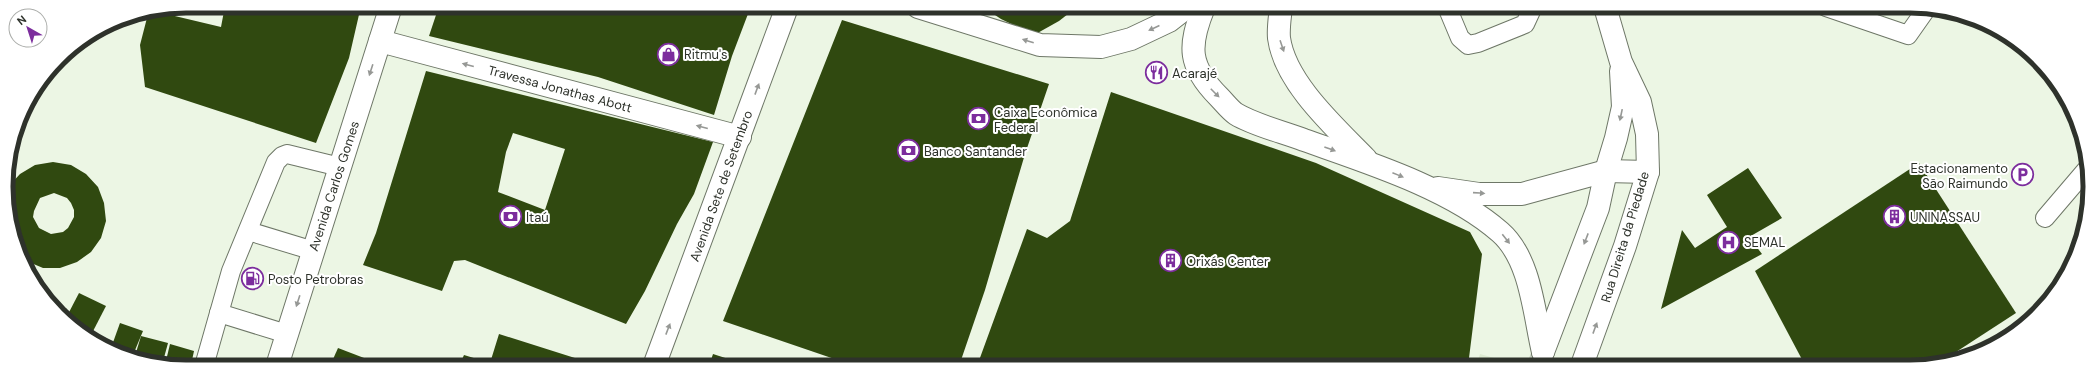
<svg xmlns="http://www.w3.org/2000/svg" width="2096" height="373" font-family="'DM Sans',sans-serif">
  <rect width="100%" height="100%" fill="#ecf6e4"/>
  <polygon fill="#ddebd2" points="1480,354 1522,366 1476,366"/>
  <g fill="#304910" fill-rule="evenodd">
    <polygon points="225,6 361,6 349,58 316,143 145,87 140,45 148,14 158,12 221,27"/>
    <polygon points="439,6 751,6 732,56 714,115 598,77 429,36"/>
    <polygon points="983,7 1077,7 1059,21 1034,35 1001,19"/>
    <polygon points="842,20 1049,84 1025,154 985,290 959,366 912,366 884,358 880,366 855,366 723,321"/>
    <path d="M426,71L713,142L694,194L677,224L645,291L626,324L465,260L454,261L442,291L363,265L376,233ZM513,133L565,149L545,210L498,192L506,152Z"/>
    <polygon points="1111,92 1316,163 1470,232 1482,254 1468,366 977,366 1027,229 1047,238 1070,221"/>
    <path d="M53,162L71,165L86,174L98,187L104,203L106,221L101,238L91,252L77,262L60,268H43L24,260L16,245L8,187L20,174L35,165ZM54,193L67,198L71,203L74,210V217L68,228L63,232L51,234L39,228L33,217L34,211L40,198Z"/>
    <polygon points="1919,163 2016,313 1939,363 1922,367 1806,367 1755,271"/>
    <polygon points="1748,168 1782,218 1749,237 1762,254 1661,309 1682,230 1695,248 1727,227 1707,195"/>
    <polygon points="79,293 106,306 90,337 66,318"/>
    <polygon points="48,301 67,309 63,316 51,305"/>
    <polygon points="120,323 143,331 133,355 111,348"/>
    <polygon points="499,334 597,365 597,366 459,366 464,355 490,363"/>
    <polygon points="141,336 168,343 162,365 135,356"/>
    <polygon points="170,344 194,351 191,365 165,365"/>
    <polygon points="338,348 385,366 330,366"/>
    <polygon points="713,354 750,366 709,366"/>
  </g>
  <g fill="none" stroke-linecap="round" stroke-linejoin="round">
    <polyline stroke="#c6cfbf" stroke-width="22" stroke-dasharray="22 11" stroke-linecap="butt" points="1538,366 1543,352"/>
    <defs>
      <g id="lane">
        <polyline points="1447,7 1460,38 1468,45 1478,43 1525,24 1531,11 1529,7"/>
        <polyline points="1826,7 1908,35 1927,8"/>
        <polyline points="2045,218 2086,170"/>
        <polyline points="248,231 314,251"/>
        <polyline points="219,313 287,334"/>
        <polyline points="204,366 231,271 276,162 282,156 287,154 340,167"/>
      </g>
      <polyline id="street" points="380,41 740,137"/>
      <g id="secondary">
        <polyline points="918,7 1040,45 1101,47 1131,39 1169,21 1187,7"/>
        <path d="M1204,7C1188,46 1188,66 1219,97C1224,102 1230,110 1236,114C1254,125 1283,132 1304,140C1366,162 1450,188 1500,232C1531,259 1534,314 1543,352"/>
        <path d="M1281,7C1280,17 1278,28 1279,38C1285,83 1336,128 1366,159"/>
        <polyline points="1438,188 1479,194 1522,194 1606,171 1648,172"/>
        <polyline points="1543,352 1598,208 1606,171 1616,138 1623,107 1621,71"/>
        <polyline points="1582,365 1625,246 1648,172 1647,134 1640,102 1621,62 1605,7"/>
        <polyline points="277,366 391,6"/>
        <polyline points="654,366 787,7"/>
      </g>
    </defs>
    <use href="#lane" stroke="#6e7767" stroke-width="20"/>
    <use href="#street" stroke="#6e7767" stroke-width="24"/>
    <use href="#secondary" stroke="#6e7767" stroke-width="24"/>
    <use href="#lane" stroke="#fff" stroke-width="18"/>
    <use href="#street" stroke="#fff" stroke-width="22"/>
    <use href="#secondary" stroke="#fff" stroke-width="22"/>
  </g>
  <defs><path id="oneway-solid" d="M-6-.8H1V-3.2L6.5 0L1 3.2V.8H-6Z"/></defs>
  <g fill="#969895">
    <use href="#oneway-solid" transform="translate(1154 28) rotate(155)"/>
    <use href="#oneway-solid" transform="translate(1028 41) rotate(-163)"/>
    <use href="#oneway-solid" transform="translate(1282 46) rotate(71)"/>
    <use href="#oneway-solid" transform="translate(468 65) rotate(-165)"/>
    <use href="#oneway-solid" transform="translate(371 70) rotate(108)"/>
    <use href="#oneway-solid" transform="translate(757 89) rotate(-70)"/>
    <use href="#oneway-solid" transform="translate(1215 93) rotate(45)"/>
    <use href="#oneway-solid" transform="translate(1621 115) rotate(102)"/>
    <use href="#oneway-solid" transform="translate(702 127) rotate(-165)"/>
    <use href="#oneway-solid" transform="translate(1330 149) rotate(20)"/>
    <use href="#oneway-solid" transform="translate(1398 175) rotate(22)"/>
    <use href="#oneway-solid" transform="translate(1479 193) rotate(4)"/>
    <use href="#oneway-solid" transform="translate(1506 239) rotate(52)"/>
    <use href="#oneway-solid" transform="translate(1586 239) rotate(111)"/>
    <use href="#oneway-solid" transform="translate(298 301) rotate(108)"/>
    <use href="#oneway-solid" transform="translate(1595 328) rotate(-70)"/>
    <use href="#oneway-solid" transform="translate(668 329) rotate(-69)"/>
  </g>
  <defs>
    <symbol id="shop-ring" viewBox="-11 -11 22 22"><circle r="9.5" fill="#fff" stroke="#7c2d9d" stroke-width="1.5"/><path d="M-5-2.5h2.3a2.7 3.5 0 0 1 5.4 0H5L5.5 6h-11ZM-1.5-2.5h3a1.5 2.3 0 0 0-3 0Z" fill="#7c2d9d"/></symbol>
    <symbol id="restaurant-ring" viewBox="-11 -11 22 22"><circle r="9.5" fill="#fff" stroke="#7c2d9d" stroke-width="1.5"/><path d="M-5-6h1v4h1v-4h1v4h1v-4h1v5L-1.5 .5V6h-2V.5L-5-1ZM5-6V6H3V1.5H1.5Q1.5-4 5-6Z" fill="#7c2d9d"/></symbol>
    <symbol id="bank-ring" viewBox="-11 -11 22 22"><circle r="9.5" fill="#fff" stroke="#7c2d9d" stroke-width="1.5"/><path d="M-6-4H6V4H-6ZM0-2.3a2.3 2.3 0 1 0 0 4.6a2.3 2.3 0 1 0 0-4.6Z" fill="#7c2d9d"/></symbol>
    <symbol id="parking-ring" viewBox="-11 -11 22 22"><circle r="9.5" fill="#fff" stroke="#7c2d9d" stroke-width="1.5"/><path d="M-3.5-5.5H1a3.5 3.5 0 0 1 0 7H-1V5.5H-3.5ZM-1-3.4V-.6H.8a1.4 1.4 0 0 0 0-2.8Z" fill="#7c2d9d"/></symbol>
    <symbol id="building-ring" viewBox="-11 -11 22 22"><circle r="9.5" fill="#fff" stroke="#7c2d9d" stroke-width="1.5"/><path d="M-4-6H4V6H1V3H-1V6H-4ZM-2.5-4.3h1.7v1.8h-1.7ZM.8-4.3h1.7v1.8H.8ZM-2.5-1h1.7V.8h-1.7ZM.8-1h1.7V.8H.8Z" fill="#7c2d9d"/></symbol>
    <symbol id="hospital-ring" viewBox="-11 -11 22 22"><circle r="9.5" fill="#fff" stroke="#7c2d9d" stroke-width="1.5"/><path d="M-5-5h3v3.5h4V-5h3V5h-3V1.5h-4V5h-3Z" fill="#7c2d9d"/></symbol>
    <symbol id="fuel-ring" viewBox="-11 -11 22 22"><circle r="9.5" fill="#fff" stroke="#7c2d9d" stroke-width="1.5"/><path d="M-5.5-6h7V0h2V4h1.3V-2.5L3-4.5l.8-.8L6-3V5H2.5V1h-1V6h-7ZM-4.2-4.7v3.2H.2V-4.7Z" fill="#7c2d9d"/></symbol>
  </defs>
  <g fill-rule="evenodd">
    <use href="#shop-ring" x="656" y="42" width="25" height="25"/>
    <use href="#restaurant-ring" x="1144" y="60" width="25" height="25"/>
    <use href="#bank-ring" x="966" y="106" width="25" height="25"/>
    <use href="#bank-ring" x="896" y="138" width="25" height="25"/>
    <use href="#parking-ring" x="2010" y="162" width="25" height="25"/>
    <use href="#bank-ring" x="498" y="204" width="25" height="25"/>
    <use href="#building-ring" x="1882" y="204" width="25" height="25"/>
    <use href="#hospital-ring" x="1716" y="230" width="25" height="25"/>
    <use href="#building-ring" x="1158" y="248" width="25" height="25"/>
    <use href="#fuel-ring" x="240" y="266" width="25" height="25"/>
  </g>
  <g text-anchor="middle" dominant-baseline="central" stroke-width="4" stroke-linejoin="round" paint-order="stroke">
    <g font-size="13" fill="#2e322b" stroke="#fff" text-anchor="start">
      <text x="684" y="54">Ritmu's</text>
      <text x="1172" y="73">Acarajé</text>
      <text x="994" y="112">Caixa Econômica<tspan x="994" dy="15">Federal</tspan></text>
      <text x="924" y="151">Banco Santander</text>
      <text x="2008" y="168" text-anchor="end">Estacionamento<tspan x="2008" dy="15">São Raimundo</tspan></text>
      <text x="526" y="217">Itaú</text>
      <text x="1910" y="217">UNINASSAU</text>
      <text x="1744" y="242">SEMAL</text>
      <text x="1186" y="261">Orixás Center</text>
      <text x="268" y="279">Posto Petrobras</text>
    </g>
    <g font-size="13" fill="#2e322b" stroke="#fff">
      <text transform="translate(560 89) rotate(15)">Travessa Jonathas Abott</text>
      <text transform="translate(334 186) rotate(-72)">Avenida Carlos Gomes</text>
      <text transform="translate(721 186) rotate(-70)">Avenida Sete de Setembro</text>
      <text transform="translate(1625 237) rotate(-73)">Rua Direita da Piedade</text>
    </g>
  </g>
  <path d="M0 0H2096V373H0ZM186 13H1910A173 173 0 0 1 2083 186V187A173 173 0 0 1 1910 360H186A173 173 0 0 1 13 187V186A173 173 0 0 1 186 13Z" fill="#fff" fill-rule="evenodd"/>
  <path fill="none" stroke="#2e322b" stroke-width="5" d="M186 13H1910A173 173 0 0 1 2083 186V187A173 173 0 0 1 1910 360H186A173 173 0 0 1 13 187V186A173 173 0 0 1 186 13Z"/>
  <g transform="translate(28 28) rotate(321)"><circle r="19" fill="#ffffff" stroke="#abadaa"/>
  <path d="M0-3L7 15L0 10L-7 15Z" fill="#7c2d9d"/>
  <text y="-6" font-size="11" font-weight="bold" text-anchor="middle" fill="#2e322b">N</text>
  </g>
</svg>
